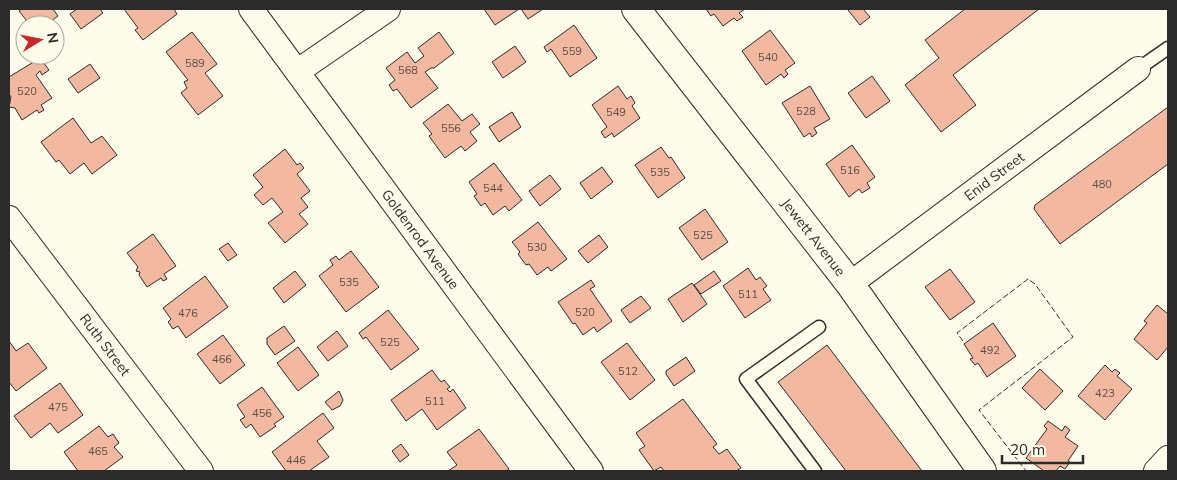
<svg xmlns="http://www.w3.org/2000/svg" width="1177" height="480" font-family="Mulish,sans-serif">
  <rect width="100%" height="100%" fill="#fdfbea"/>
  <g fill="#f2b8a0" stroke="#2b2b2b">
    <polygon points="22,9 53,9 58,16 46,25 30,25 19,11"/>
    <polygon points="77,9 100,9 103,13 81,29 70,14"/>
    <polygon points="124,9 174,9 177,14 143,40 135,30 138,28"/>
    <polygon points="484,9 519,9 495,25"/>
    <polygon points="521,9 543,9 528,19"/>
    <polygon points="706,9 745,9 739,13 743,17 737,21 734,18 723,26 714,14 711,16"/>
    <polygon points="849,9 863,9 870,17 860,25 848,10"/>
    <polygon points="965,9 1039,9 953,75 976,105 941,132 905,85 939,58 925,40"/>
    <polygon points="574,25 597,58 570,77 551,49 547,52 544,47"/>
    <polygon points="770,30 795,63 785,70 788,74 784,78 781,74 766,85 742,51"/>
    <polygon points="192,32 217,64 205,73 223,96 198,115 181,93 187,88 184,82 188,80 166,52"/>
    <polygon points="439,32 454,53 434,68 431,68 425,72 438,88 411,108 397,89 393,91 389,85 395,80 386,68 407,52 415,63 424,56 418,48"/>
    <polygon points="515,46 526,62 503,78 492,62"/>
    <polygon points="40,58 49,70 42,75 40,71 36,75 52,98 41,105 44,110 39,113 37,110 22,120 15,108 9,107 11,97 9,94 9,77"/>
    <polygon points="90,64 100,78 78,93 68,79"/>
    <polygon points="872,76 890,101 866,118 848,93"/>
    <polygon points="618,86 627,99 631,96 635,103 632,106 640,118 614,137 612,133 605,138 601,132 607,127 592,105"/>
    <polygon points="810,86 830,119 814,128 817,133 812,137 810,133 804,137 782,103"/>
    <polygon points="448,104 462,121 472,114 480,124 470,132 477,141 465,151 461,146 445,158 429,136 432,134 423,123"/>
    <polygon points="1168,107 1168,164 1060,244 1034,209 1035,205"/>
    <polygon points="512,112 521,127 499,142 489,127"/>
    <polygon points="73,118 91,143 102,136 117,155 92,174 84,163 70,174 59,160 56,162 41,142"/>
    <polygon points="852,145 875,177 867,183 870,188 862,193 859,189 849,197 826,164"/>
    <polygon points="661,147 669,158 671,157 685,178 658,198 635,165"/>
    <polygon points="285,149 297,165 300,163 304,168 297,174 310,191 301,198 308,207 299,214 308,224 285,243 268,223 283,212 272,198 263,205 254,195 263,187 253,175"/>
    <polygon points="494,163 522,200 509,211 505,206 493,215 485,203 481,206 474,196 477,194 469,182"/>
    <polygon points="602,167 613,182 591,199 580,183"/>
    <polygon points="550,175 561,189 540,206 529,191"/>
    <polygon points="705,209 728,242 702,260 679,228"/>
    <polygon points="538,222 567,259 551,271 548,267 537,275 529,264 526,265 518,254 520,252 512,242"/>
    <polygon points="153,234 176,266 164,274 167,279 163,281 161,278 147,287 139,275 140,272 136,271 138,267 127,253"/>
    <polygon points="599,235 608,247 588,263 578,251"/>
    <polygon points="228,243 237,255 228,261 219,249"/>
    <polygon points="351,251 379,287 346,312 319,276 333,265 330,260 336,256 339,260"/>
    <polygon points="748,268 756,280 760,277 767,286 763,289 771,300 745,318 723,286"/>
    <polygon points="950,269 975,302 950,320 925,287"/>
    <polygon points="295,271 306,285 284,303 273,288"/>
    <polygon points="714,271 721,281 701,294 694,285"/>
    <polygon points="205,276 228,307 186,338 178,326 173,329 168,322 171,319 163,308"/>
    <polygon points="591,280 595,286 590,289 612,321 597,332 594,327 583,335 575,323 573,324 558,302"/>
    <polygon points="692,283 707,304 683,322 668,299"/>
    <polygon points="641,296 651,308 630,323 621,310"/>
    <polygon points="1157,305 1168,314 1168,347 1157,360 1134,339 1147,323 1144,321"/>
    <polygon points="388,310 419,349 391,370 366,337 363,339 359,333"/>
    <polygon points="993,323 1016,356 987,377 978,363 975,365 970,359 973,358 964,344"/>
    <polygon points="284,326 295,341 275,355 267,344 267,338"/>
    <polygon points="337,331 348,346 328,361 317,347"/>
    <polygon points="223,335 245,365 220,384 197,354"/>
    <polygon points="9,341 16,351 28,343 47,368 16,391 9,382"/>
    <polygon points="627,343 655,380 630,400 601,362"/>
    <polygon points="827,345 922,471 846,471 778,382"/>
    <polygon points="298,347 319,375 298,391 277,363"/>
    <polygon points="686,357 695,371 674,386 666,374 666,371"/>
    <polygon points="1105,365 1112,372 1115,369 1120,373 1117,376 1132,389 1105,420 1078,396"/>
    <polygon points="1040,369 1063,391 1045,410 1022,388"/>
    <polygon points="432,370 441,382 444,380 450,387 447,389 450,392 453,389 466,408 437,430 422,409 406,421 391,400"/>
    <polygon points="60,383 83,415 58,433 50,423 31,438 14,416"/>
    <polygon points="262,387 284,417 274,424 276,426 260,437 251,424 246,428 240,420 245,417 237,405"/>
    <polygon points="339,391 343,400 340,406 332,410 325,402"/>
    <polygon points="683,399 717,444 713,447 719,454 727,449 741,468 736,471 664,471 661,467 654,471 639,450 645,446 636,433"/>
    <polygon points="323,413 334,428 317,441 329,457 309,471 286,471 272,452"/>
    <polygon points="1048,421 1062,431 1065,426 1070,430 1065,437 1078,446 1068,461 1070,462 1065,469 1060,466 1056,471 1044,471 1026,458 1047,429 1044,426"/>
    <polygon points="99,426 108,437 113,434 119,443 114,447 123,457 104,471 78,471 64,452"/>
    <polygon points="479,429 509,469 506,471 448,471 457,465 447,452"/>
    <polygon points="401,444 409,455 400,462 392,451"/>
  </g>
  <g fill="none" stroke-linecap="round" stroke-linejoin="round">
    <defs>
      <g id="lane">
        <polyline points="1138,69 1168,48"/>
        <polyline points="815,471 746,379 819,327"/>
      </g>
      <g id="street">
        <path id="s1" d="M251,9L591,471"/>
        <polyline points="298,71 388,9"/>
        <path id="s2" d="M9,218L201,471"/>
        <path id="s3" d="M850,284L1138,69"/>
        <polyline points="1156,471 1168,458"/>
      </g>
      <g id="secondary">
        <path id="s4" d="M636,9L850,284L982,471"/>
      </g>
    </defs>
    <use href="#lane" stroke="#2b2b2b" stroke-width="15"/>
    <use href="#street" stroke="#2b2b2b" stroke-width="26"/>
    <use href="#secondary" stroke="#2b2b2b" stroke-width="30"/>
    <use href="#lane" stroke="#fdfbea" stroke-width="12"/>
    <use href="#street" stroke="#fdfbea" stroke-width="24"/>
    <use href="#secondary" stroke="#fdfbea" stroke-width="28"/>
    <polyline stroke="#2b2b2b" stroke-width="1" stroke-dasharray="6 2.5" stroke-linecap="butt" points="963,341 957,333 1028,279 1035,284 1073,337 979,410 1026,471"/>
  </g>
  <g text-anchor="middle" dominant-baseline="central" stroke-width="4" stroke-linejoin="round" paint-order="stroke">
    <g font-size="11" fill="#5d4e48">
      <text x="572" y="51">559</text>
      <text x="768" y="57">540</text>
      <text x="195" y="63">589</text>
      <text x="408" y="70">568</text>
      <text x="27" y="91">520</text>
      <text x="806" y="111">528</text>
      <text x="616" y="112">549</text>
      <text x="451" y="128">556</text>
      <text x="850" y="170">516</text>
      <text x="660" y="172">535</text>
      <text x="1102" y="184">480</text>
      <text x="493" y="188">544</text>
      <text x="703" y="235">525</text>
      <text x="537" y="247">530</text>
      <text x="349" y="282">535</text>
      <text x="748" y="294">511</text>
      <text x="585" y="312">520</text>
      <text x="188" y="313">476</text>
      <text x="390" y="342">525</text>
      <text x="990" y="350">492</text>
      <text x="222" y="359">466</text>
      <text x="628" y="371">512</text>
      <text x="1105" y="393">423</text>
      <text x="435" y="401">511</text>
      <text x="58" y="407">475</text>
      <text x="262" y="413">456</text>
      <text x="98" y="451">465</text>
      <text x="296" y="460">446</text>
    </g>
    <g font-size="14" fill="#2b2b2b" stroke="#fdfbea">
      <text stroke="none"><textPath href="#s3" startOffset="180">Enid Street</textPath></text>
      <text stroke="none"><textPath href="#s4" startOffset="289">Jewett Avenue</textPath></text>
      <text stroke="none"><textPath href="#s1" startOffset="286">Goldenrod Avenue</textPath></text>
      <text stroke="none"><textPath href="#s2" startOffset="159">Ruth Street</textPath></text>
    </g>
  </g>
  <rect width="1177" height="480" fill="none" stroke="#2b2b2b" stroke-width="20"/>
  <g transform="translate(40 40) rotate(80)"><circle r="24" fill="#fdfbea" stroke="#a9a89e"/>
  <path d="M0-4L9 19L0 12L-9 19Z" fill="#c62828"/>
  <text y="-8" font-size="14" font-weight="bold" text-anchor="middle" fill="#2b2b2b">N</text>
  </g>
  <path d="M1002 455v8h81v-8" fill="none" stroke="#2b2b2b" stroke-width="2.5"/>
  <text x="1010" y="455" font-size="15" fill="#2b2b2b" stroke="#fdfbea" stroke-width="4" paint-order="stroke">20 m</text>
</svg>
